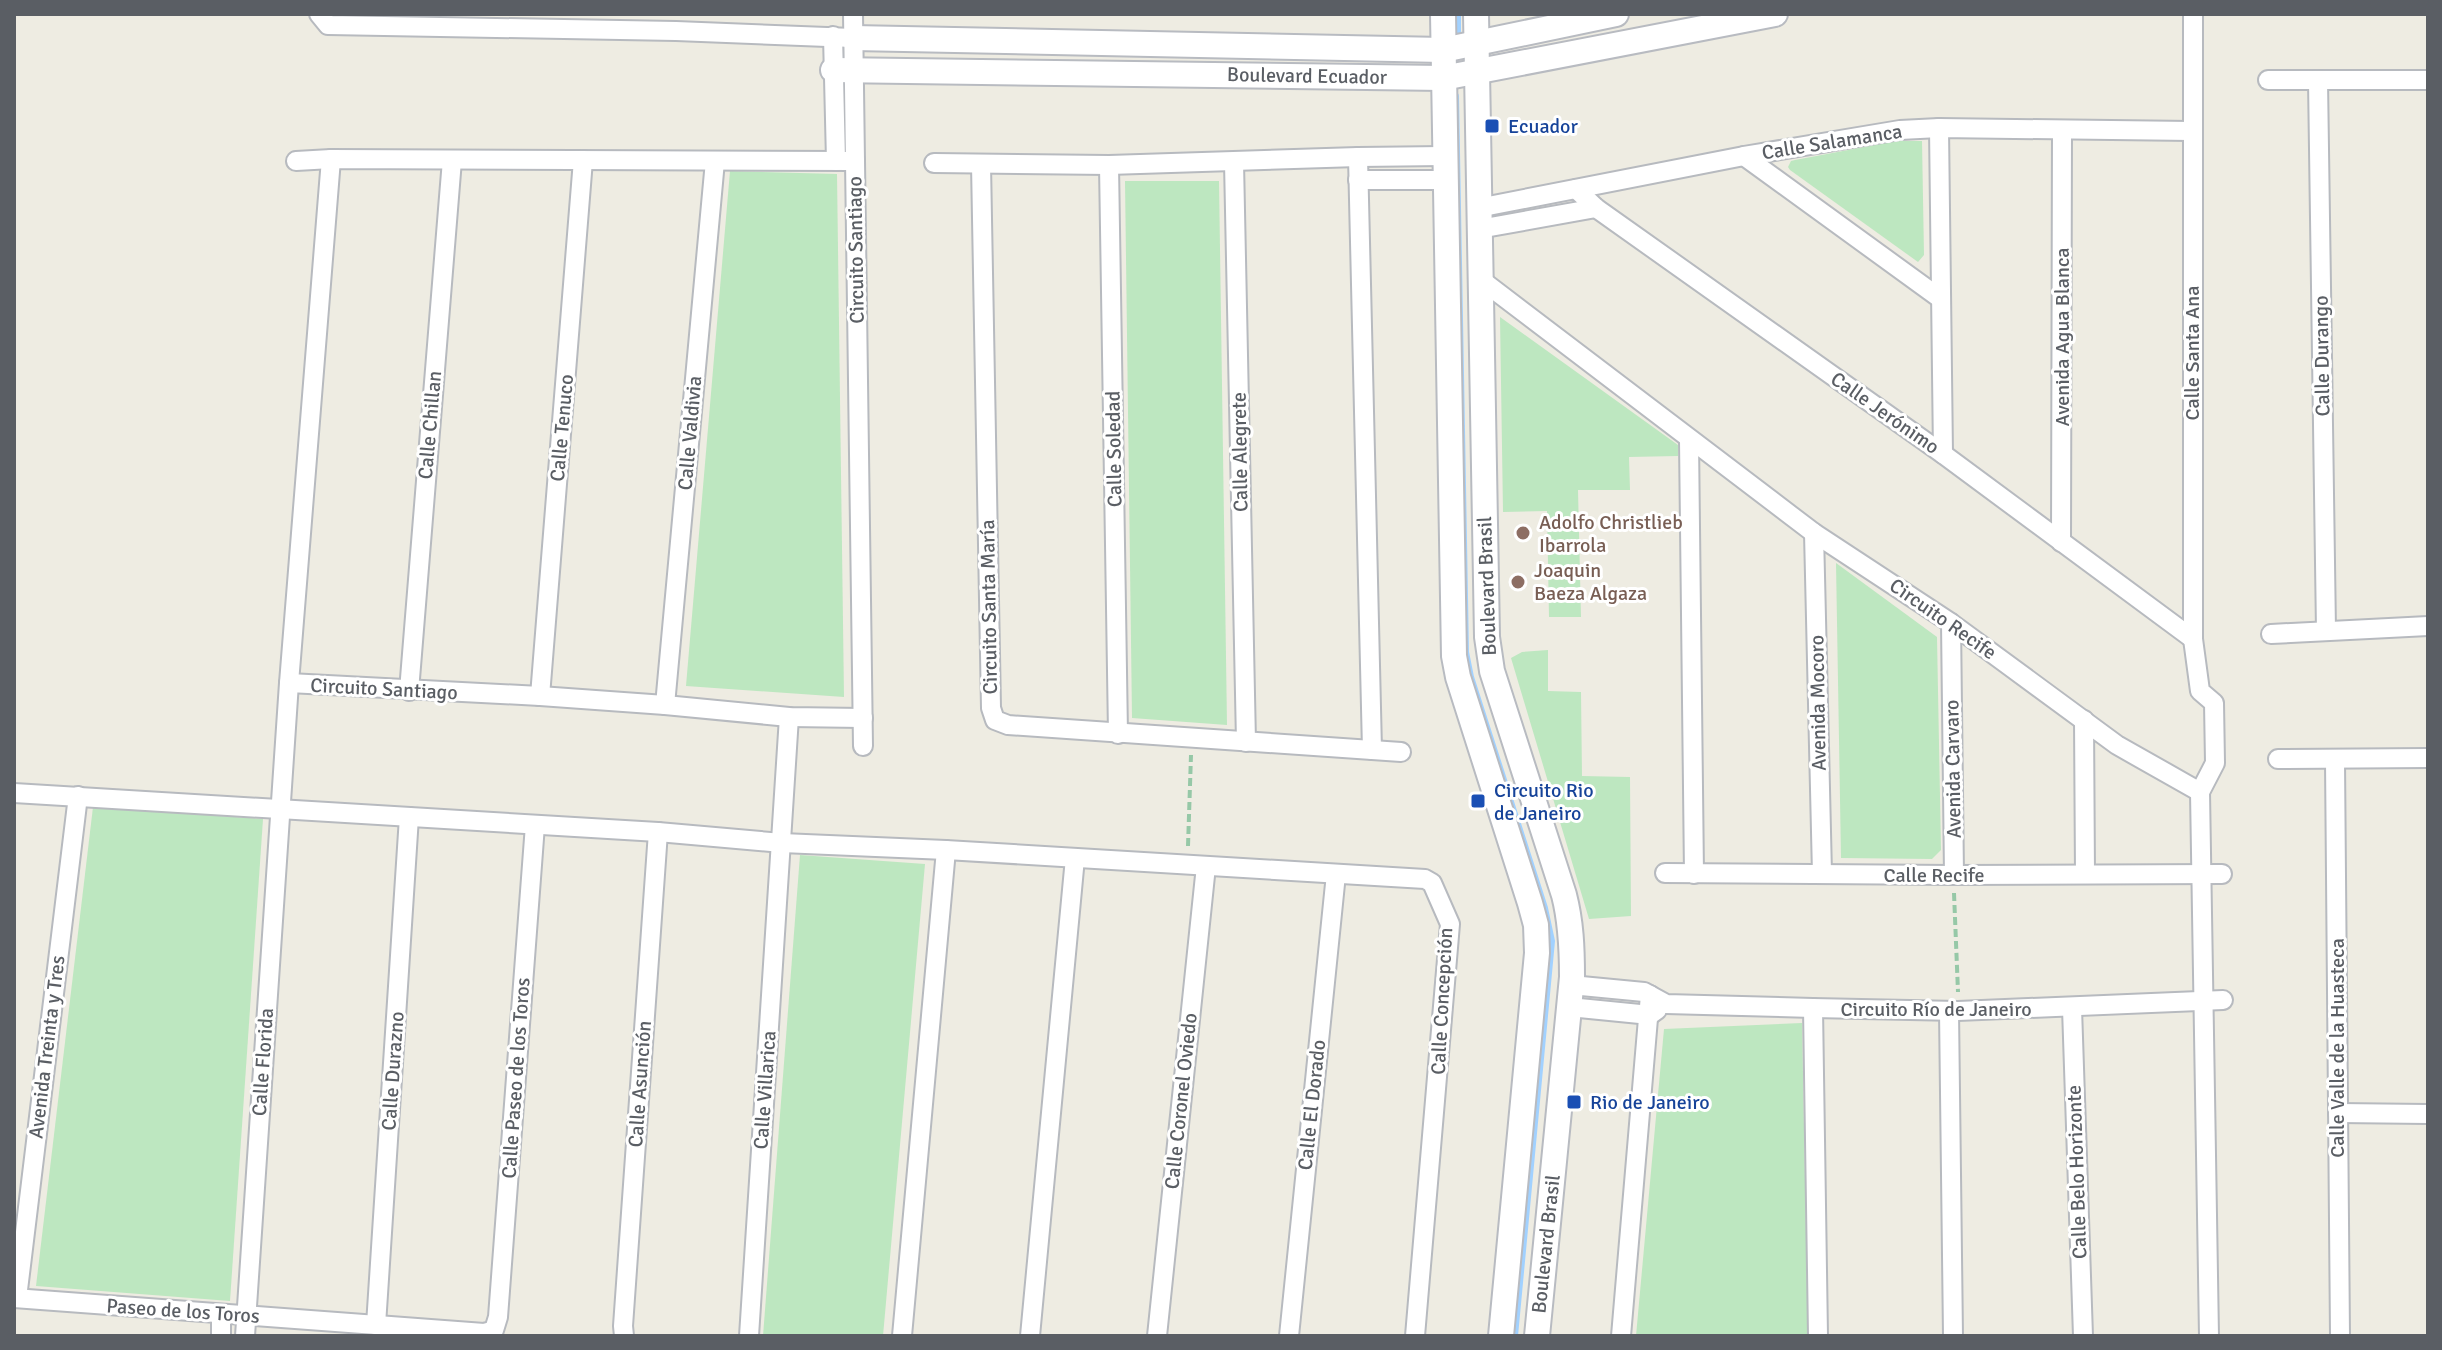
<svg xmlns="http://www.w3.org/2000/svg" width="2442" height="1350" font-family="Signika,sans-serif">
  <rect width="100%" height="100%" fill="#eeece2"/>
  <g fill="#bde7c0">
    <polygon points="1896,141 1922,141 1924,255 1918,262 1790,170 1788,167 1791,161 1795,160"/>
    <polygon points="730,171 837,174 844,697 686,686"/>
    <polygon points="1125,181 1219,181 1227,725 1132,718"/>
    <polygon points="1500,317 1678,445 1678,456 1629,457 1630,490 1578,490 1581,617 1549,617 1547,511 1503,512"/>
    <polygon points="1836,563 1937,637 1941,850 1932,859 1841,858"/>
    <polygon points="1548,650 1548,691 1581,692 1582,776 1630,777 1631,916 1589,919 1511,658 1522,652"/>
    <polygon points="93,807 263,819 230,1301 36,1286"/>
    <polygon points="800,855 925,864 883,1336 763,1336"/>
    <polygon points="1802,1023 1808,1336 1636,1336 1664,1029"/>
  </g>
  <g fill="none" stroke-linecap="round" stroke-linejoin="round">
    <g stroke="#a1d1ff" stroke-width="6">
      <polyline points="1458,31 1458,14"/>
      <polyline points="1456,96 1466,652 1471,677 1545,908 1552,941 1515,1336"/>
    </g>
    <defs>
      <g id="street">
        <polyline points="319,14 328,25 676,31 853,38"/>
        <polyline points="853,14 863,746"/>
        <polyline points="2193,14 2193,639 2200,691 2214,703 2215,763 2200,792 2209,1336"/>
        <polyline points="833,36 836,161"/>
        <polyline points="2268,80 2428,80"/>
        <polyline points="2318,80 2326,631"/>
        <polyline points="1939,128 1943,454"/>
        <polyline points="1744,156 1941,299"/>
        <polyline points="1358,157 1372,750"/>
        <polyline points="296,161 331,159 855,161"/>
        <polyline points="1234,162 1246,742"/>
        <polyline points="934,163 1109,165 1358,157 1444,156"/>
        <polyline points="981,164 991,708 995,720 1008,725 1401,752"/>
        <polyline points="1109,165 1118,734"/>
        <polyline points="1358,180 1445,180"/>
        <polyline points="1576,189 1596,208 1943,454 2193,639"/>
        <polyline points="1478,208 1744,156 1900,130 1939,128 2191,131"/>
        <polyline points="1479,229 1596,208"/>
        <polyline points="1480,279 1814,533 1951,623 2117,745 2200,792"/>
        <polyline points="1689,440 1694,874"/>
        <polyline points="1814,533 1822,874"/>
        <polyline points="2061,542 2062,132"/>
        <polyline points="1951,623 1954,875"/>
        <polyline points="2271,634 2428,626"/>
        <polyline points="289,683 540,696 665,705 789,717 863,718"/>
        <polyline points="409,691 452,160"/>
        <polyline points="540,696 583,160"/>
        <polyline points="665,705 715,161"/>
        <polyline points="2084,720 2085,874"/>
        <polyline points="2278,759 2428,758"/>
        <polyline points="2335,761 2340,1336"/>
        <polyline points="14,793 658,832 782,843 946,850 1425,879 1432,883 1450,924 1415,1336"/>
        <polyline points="1665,873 1954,875 2222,874"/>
        <polyline points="1571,985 1644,992 1666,1004 1813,1008 1958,1011 2223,1000"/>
        <polyline points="1569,1007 1650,1015 1657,1010"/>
        <polyline points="1813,1008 1818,1336"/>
        <polyline points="2072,1008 2083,1336"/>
        <polyline points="1949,1011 1953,1336"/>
        <polyline points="2338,1113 2428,1114"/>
        <polyline points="14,1298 484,1333 494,1330 498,1317 535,825"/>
        <polyline points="17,1298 78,796"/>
        <polyline points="376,1325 409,817"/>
        <polyline points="221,1336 221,1314"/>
        <polyline points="245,1336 289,683 331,159"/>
        <polyline points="624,1336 623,1326 658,832"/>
        <polyline points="749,1336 789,717"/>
        <polyline points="902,1336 946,850"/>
        <polyline points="1030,1336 1075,858"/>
        <polyline points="1157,1336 1206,866"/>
        <polyline points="1289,1336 1336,874"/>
        <polyline points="1621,1336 1650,995"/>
      </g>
      <g id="secondary">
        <polyline points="1443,14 1454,656 1458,677 1530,903 1536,925 1537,953 1501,1336"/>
        <path d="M1476,14L1487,637L1492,671L1564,895C1571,922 1572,948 1572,977L1537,1336"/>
        <polyline points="853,38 1443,50 1616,14"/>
        <polyline points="833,70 1443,78 1775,14"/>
      </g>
    </defs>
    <use href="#street" stroke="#b7babf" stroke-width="22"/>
    <use href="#secondary" stroke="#b8bbc1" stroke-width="28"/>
    <g stroke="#96c8a7" stroke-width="4" stroke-dasharray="8 4" stroke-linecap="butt">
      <polyline points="1188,846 1191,755"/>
      <polyline points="1954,893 1958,992"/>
    </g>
    <use href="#street" stroke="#fff" stroke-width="18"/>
    <use href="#secondary" stroke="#fff" stroke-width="24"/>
  </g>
  <g fill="#1a4fb4" stroke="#fff" stroke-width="3">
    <rect x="1484" y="118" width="16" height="16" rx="4"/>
    <rect x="1470" y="793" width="16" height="16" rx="4"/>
    <rect x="1566" y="1094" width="16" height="16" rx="4"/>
  </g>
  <g fill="#8d6e63" stroke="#fff" stroke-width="3">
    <circle cx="1523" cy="533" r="8"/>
    <circle cx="1518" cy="582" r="8"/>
  </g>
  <g text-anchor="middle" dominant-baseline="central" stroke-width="6" stroke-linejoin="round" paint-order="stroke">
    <g font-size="20" fill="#5a5e64" stroke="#fff">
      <text transform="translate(1307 76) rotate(1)">Boulevard Ecuador</text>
      <text transform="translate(1832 142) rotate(-9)">Calle Salamanca</text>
      <text transform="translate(856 250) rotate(-91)">Circuito Santiago</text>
      <text transform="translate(2062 337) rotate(-90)">Avenida Agua Blanca</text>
      <text transform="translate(2192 353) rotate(-90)">Calle Santa Ana</text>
      <text transform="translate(2322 356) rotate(-91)">Calle Durango</text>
      <text transform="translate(1885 413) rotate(35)">Calle Jerónimo</text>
      <text transform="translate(430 425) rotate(-85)">Calle Chillan</text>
      <text transform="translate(562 428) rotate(-85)">Calle Tenuco</text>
      <text transform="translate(690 433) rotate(-85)">Calle Valdivia</text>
      <text transform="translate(1114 449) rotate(-91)">Calle Soledad</text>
      <text transform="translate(1240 452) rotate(-91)">Calle Alegrete</text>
      <text transform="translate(1487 586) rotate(-92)">Boulevard Brasil</text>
      <text transform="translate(989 607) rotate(-91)">Circuito Santa María</text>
      <text transform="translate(1943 619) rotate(35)">Circuito Recife</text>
      <text transform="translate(384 689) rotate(3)">Circuito Santiago</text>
      <text transform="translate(1818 703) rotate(-91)">Avenida Mocoro</text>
      <text transform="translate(1953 769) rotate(-91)">Avenida Carvaro</text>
      <text x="1934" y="875">Calle Recife</text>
      <text transform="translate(1442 1001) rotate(-87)">Calle Concepción</text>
      <text x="1936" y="1009">Circuito Río de Janeiro</text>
      <text transform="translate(47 1047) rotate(-83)">Avenida Treinta y Tres</text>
      <text transform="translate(2337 1048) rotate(-90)">Calle Valle de la Huasteca</text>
      <text transform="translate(263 1062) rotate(-86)">Calle Florida</text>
      <text transform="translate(393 1071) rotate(-86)">Calle Durazno</text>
      <text transform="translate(516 1078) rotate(-86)">Calle Paseo de los Toros</text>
      <text transform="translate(640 1084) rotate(-86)">Calle Asunción</text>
      <text transform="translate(765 1090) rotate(-86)">Calle Villarica</text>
      <text transform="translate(1181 1101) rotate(-84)">Calle Coronel Oviedo</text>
      <text transform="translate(1312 1105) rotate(-84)">Calle El Dorado</text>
      <text transform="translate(2077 1172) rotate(-92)">Calle Belo Horizonte</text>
      <text transform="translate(1546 1244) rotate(-84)">Boulevard Brasil</text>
      <text transform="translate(183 1311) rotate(4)">Paseo de los Toros</text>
    </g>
    <g font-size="20" fill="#164399" stroke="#fff" text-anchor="start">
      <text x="1508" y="126">Ecuador</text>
      <text x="1494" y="790">Circuito Rio<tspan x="1494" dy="23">de Janeiro</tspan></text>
      <text x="1590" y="1102">Rio de Janeiro</text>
    </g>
    <g font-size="20" fill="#785e54" stroke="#fff" text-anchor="start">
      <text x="1539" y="522">Adolfo Christlieb<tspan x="1539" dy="23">Ibarrola</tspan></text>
      <text x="1534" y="570">Joaquin<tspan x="1534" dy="23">Baeza Algaza</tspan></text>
    </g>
  </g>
  <rect width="2442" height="1350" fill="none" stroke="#5a5e64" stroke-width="32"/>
</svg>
